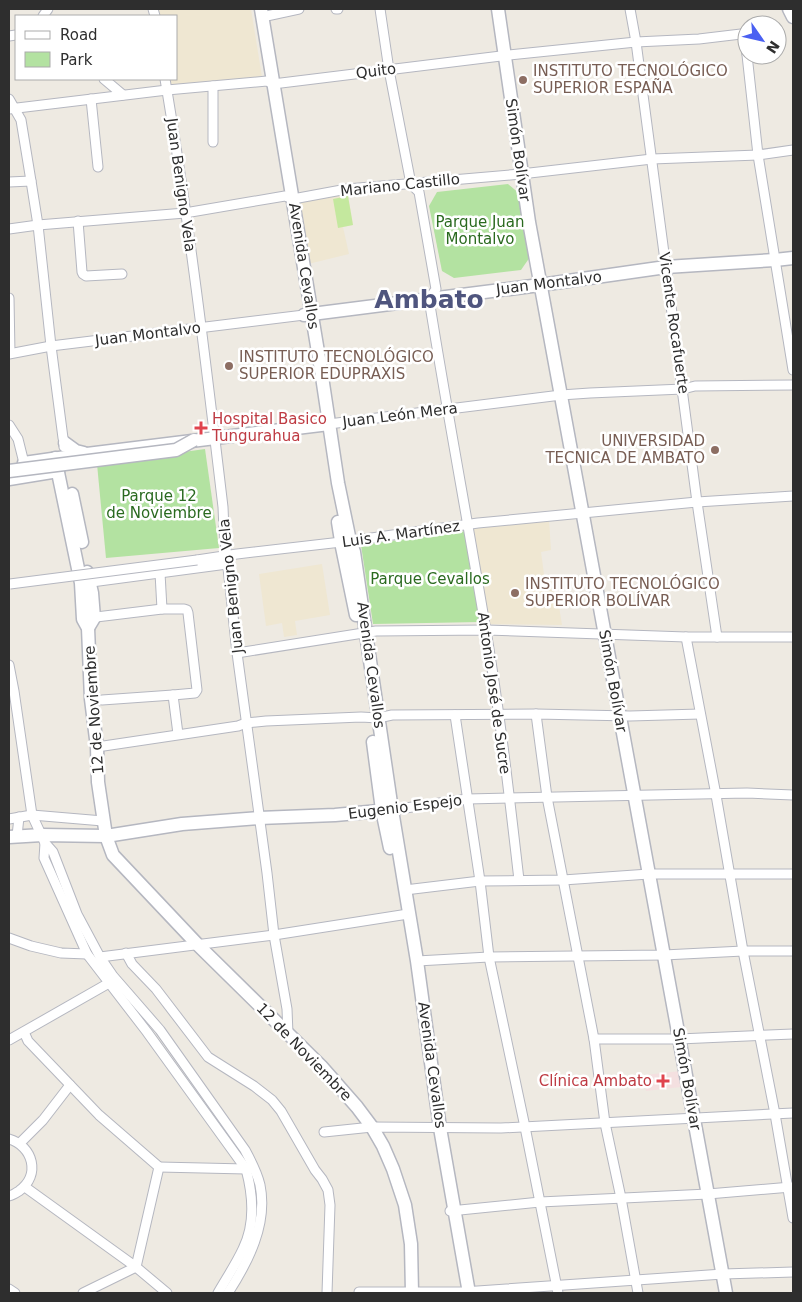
<svg xmlns="http://www.w3.org/2000/svg" width="802" height="1302" font-family="'DejaVu Sans',sans-serif">
  <rect width="100%" height="100%" fill="#eeeae2"/>
  <g fill="#efe7d2">
    <polygon points="155,9 251,9 262,77 171,85 169,79 176,79 176,16 157,16"/>
    <polygon points="347,189 353,225 343,227 349,254 304,265 297,195"/>
    <polygon points="549,520 551,550 541,552 545,582 555,581 562,625 487,624 471,528"/>
    <polygon points="322,564 330,615 295,621 297,635 284,637 282,623 266,626 259,574"/>
  </g>
  <polygon fill="#f4e0e0" points="680,1071 681,1087 646,1091 645,1075"/>
  <g fill="#b3e2a1">
    <polygon points="508,184 520,194 530,257 521,270 454,278 442,271 429,206 437,192"/>
    <polygon points="205,449 219,548 106,558 97,464"/>
    <polygon points="466,531 480,622 373,624 361,545"/>
  </g>
  <polygon fill="#c4e89e" points="348,196 353,225 338,228 333,199"/>
  <g fill="none" stroke-linecap="round" stroke-linejoin="round">
    <defs>
      <g id="street">
        <polyline points="153,9 155,16"/>
        <polyline points="336,9 338,9"/>
        <path d="M380,9L389,70L411,184L419,192L436,289L429,299C446,405 466,512 484,619C499,705 509,793 519,880"/>
        <polyline points="630,9 636,42 697,502 717,637"/>
        <polyline points="43,16 48,9"/>
        <polyline points="262,17 299,9"/>
        <polyline points="9,36 16,35"/>
        <polyline points="747,55 758,155 793,370"/>
        <polyline points="104,79 123,95"/>
        <path d="M165,79C189,220 206,364 223,507L224,530L237,653L267,873L274,935L287,1009L288,1034"/>
        <polyline points="213,86 213,142"/>
        <polyline points="9,99 21,120 31,181 38,225 51,346 63,438 65,443 64,447"/>
        <polyline points="91,99 98,167"/>
        <polyline points="9,109 167,90 267,81 273,84 509,55 636,42 699,39 741,34 745,37 747,54"/>
        <polyline points="9,182 31,181"/>
        <polyline points="78,221 82,272 83,274 86,276 122,274"/>
        <polyline points="9,229 38,225 185,213 285,196 293,199 347,189 521,174 652,159 758,155 793,150"/>
        <polyline points="9,298 10,353"/>
        <polyline points="9,354 51,346 304,315"/>
        <polyline points="329,424 561,395 590,393 683,389 695,386 793,385"/>
        <polyline points="9,425 18,439 24,463"/>
        <polyline points="197,560 237,554 350,541 478,523 697,502 793,496"/>
        <polyline points="160,573 162,609"/>
        <polyline points="84,583 227,564"/>
        <polyline points="88,618 162,609 184,609 187,610 188,613 197,690 195,693 173,695 102,700"/>
        <polyline points="686,637 716,795 743,951 775,1114 793,1218"/>
        <polyline points="237,653 376,631 486,630 686,637 793,637"/>
        <path d="M9,665L14,691L32,815L45,843L53,852L77,914L100,957L113,976L160,1030L245,1150C251,1161 257,1172 260,1185C268,1224 248,1262 228,1293"/>
        <polyline points="173,695 178,734"/>
        <polyline points="536,714 547,797 594,1039 605,1123 621,1198 638,1293"/>
        <polyline points="455,715 480,881 489,957 525,1127 558,1293"/>
        <polyline points="97,747 238,726 246,723 266,721 361,717 378,718 392,715 536,714 630,716 700,714"/>
        <polyline points="392,810 467,799 747,793 793,795"/>
        <polyline points="9,819 32,815 103,821"/>
        <polyline points="17,836 19,817"/>
        <path d="M45,843L44,858L87,954L147,1032L246,1169C253,1195 255,1225 243,1249C236,1264 226,1279 218,1293"/>
        <polyline points="405,890 480,881 563,880 649,874 793,874"/>
        <polyline points="9,938 31,946 61,953 87,954"/>
        <polyline points="126,953 132,964 156,989 208,1057 254,1086 272,1100 281,1111 315,1170 322,1179 328,1190 330,1205 327,1293"/>
        <polyline points="100,957 274,935 408,914"/>
        <polyline points="417,961 489,957 664,955 743,951 793,951"/>
        <polyline points="24,1032 28,1041 99,1115 159,1167 136,1267 83,1293"/>
        <polyline points="594,1039 679,1039 793,1034"/>
        <polyline points="9,1040 109,983"/>
        <polyline points="324,1132 372,1127 501,1128 793,1113"/>
        <path d="M9,1139C33,1146 41,1175 19,1191C16,1193 13,1195 9,1196"/>
        <polyline points="20,1143 43,1120 70,1085"/>
        <polyline points="159,1167 246,1169"/>
        <polyline points="25,1187 136,1267 167,1293"/>
        <polyline points="450,1211 540,1202 708,1194 791,1187"/>
        <polyline points="9,1289 15,1293"/>
        <polyline points="359,1292 463,1292 723,1274 793,1272"/>
      </g>
      <g id="secondary">
        <polyline points="261,9 321,370 338,483 350,541 354,552 392,810 417,961 440,1128 469,1293"/>
        <polyline points="498,9 529,222 726,1293"/>
        <polyline points="789,9 793,17"/>
        <polyline points="304,315 540,285 666,267 775,260 793,258"/>
        <polyline points="65,443 76,451 84,453"/>
        <polyline points="55,458 81,583 83,619 88,628 91,699 97,747 98,782 106,836 113,855 198,945 321,1066 357,1107 372,1127 383,1146 393,1169 405,1205 411,1244 412,1293"/>
        <polyline points="24,463 87,454 329,424"/>
        <polyline points="9,479 58,471"/>
        <polyline points="72,494 82,542"/>
        <polyline points="338,522 342,547 356,615"/>
        <polyline points="87,572 92,593 94,618 88,628"/>
        <polyline points="373,742 382,810 390,848"/>
        <polyline points="9,837 42,835 106,836 182,824 259,818 335,815 390,810"/>
      </g>
    </defs>
    <use href="#street" stroke="#b5b7c0" stroke-width="11"/>
    <use href="#secondary" stroke="#b5b7c0" stroke-width="15"/>
    <use href="#street" stroke="#fff" stroke-width="9"/>
    <use href="#secondary" stroke="#fff" stroke-width="12"/>
    <defs>
      <polyline id="street-bridge" points="10,584 197,560"/>
      <polyline id="secondary-bridge" points="9,471 176,450 194,440"/>
    </defs>
    <use href="#street-bridge" stroke="#b5b7c0" stroke-width="11" stroke-linecap="butt"/>
    <use href="#secondary-bridge" stroke="#b5b7c0" stroke-width="15" stroke-linecap="butt"/>
    <use href="#street-bridge" stroke="#fff" stroke-width="9"/>
    <use href="#secondary-bridge" stroke="#fff" stroke-width="12"/>
  </g>
  <g fill="#8d6e63" stroke="#fff" stroke-width="2">
    <circle cx="523" cy="80" r="5"/>
    <circle cx="229" cy="366" r="5"/>
    <circle cx="715" cy="450" r="5"/>
    <circle cx="515" cy="593" r="5"/>
  </g>
  <g fill="#e0444e" stroke="#fff" stroke-width="2">
    <path d="M198.5 420.5h5v5h5v5h-5v5h-5v-5h-5v-5h5z"/>
    <path d="M660.5 1073.5h5v5h5v5h-5v5h-5v-5h-5v-5h5z"/>
  </g>
  <g text-anchor="middle" dominant-baseline="central" stroke-width="5" stroke-linejoin="round" paint-order="stroke">
    <g font-size="15" fill="#2e2e2e" stroke="#fff">
      <text transform="translate(376 71) rotate(-7)">Quito</text>
      <text transform="translate(518 150) rotate(82)">Simón Bolívar</text>
      <text transform="translate(181 185) rotate(82)">Juan Benigno Vela</text>
      <text transform="translate(400 185) rotate(-6)">Mariano Castillo</text>
      <text transform="translate(304 266) rotate(81)">Avenida Cevallos</text>
      <text transform="translate(549 283) rotate(-7)">Juan Montalvo</text>
      <text transform="translate(674 323) rotate(82)">Vicente Rocafuerte</text>
      <text transform="translate(148 334) rotate(-7)">Juan Montalvo</text>
      <text transform="translate(400 415) rotate(-7)">Juan León Mera</text>
      <text transform="translate(401 534) rotate(-8)">Luis A. Martínez</text>
      <text transform="translate(231 586) rotate(-96)">Juan Benigno Vela</text>
      <text transform="translate(371 665) rotate(82)">Avenida Cevallos</text>
      <text transform="translate(613 681) rotate(80)">Simón Bolívar</text>
      <text transform="translate(494 693) rotate(82)">Antonio José de Sucre</text>
      <text transform="translate(94 710) rotate(-94)">12 de Noviembre</text>
      <text transform="translate(405 807) rotate(-7)">Eugenio Espejo</text>
      <text transform="translate(304 1052) rotate(46)">12 de Noviembre</text>
      <text transform="translate(432 1065) rotate(82)">Avenida Cevallos</text>
      <text transform="translate(687 1079) rotate(80)">Simón Bolívar</text>
    </g>
    <g font-size="15" fill="#785e54" stroke="#fff" text-anchor="start">
      <text x="533" y="71">INSTITUTO TECNOLÓGICO<tspan x="533" dy="17">SUPERIOR ESPAÑA</tspan></text>
      <text x="239" y="357">INSTITUTO TECNOLÓGICO<tspan x="239" dy="17">SUPERIOR EDUPRAXIS</tspan></text>
      <text x="705" y="441" text-anchor="end">UNIVERSIDAD<tspan x="705" dy="17">TECNICA DE AMBATO</tspan></text>
      <text x="525" y="584">INSTITUTO TECNOLÓGICO<tspan x="525" dy="17">SUPERIOR BOLÍVAR</tspan></text>
    </g>
    <g font-size="15" fill="#2a6a1f" stroke="#fff">
      <text x="480" y="222">Parque Juan<tspan x="480" dy="17">Montalvo</tspan></text>
      <text x="159" y="496">Parque 12<tspan x="159" dy="17">de Noviembre</tspan></text>
      <text x="430" y="579">Parque Cevallos</text>
    </g>
    <g font-size="15" fill="#be3a42" stroke="#fff" text-anchor="start">
      <text x="212" y="419">Hospital Basico<tspan x="212" dy="17">Tungurahua</tspan></text>
      <text x="652" y="1081" text-anchor="end">Clínica Ambato</text>
    </g>
    <g font-size="25" font-weight="bold" fill="#4f557e" stroke="#fff">
      <text x="429" y="299">Ambato</text>
    </g>
  </g>
  <rect width="802" height="1302" fill="none" stroke="#2e2e2e" stroke-width="20"/>
  <rect x="15" y="15" width="162" height="65" fill="#ffffff" stroke="#ababab"/>
  <rect x="25" y="31" width="25" height="8" fill="#ffffff" stroke="#ababab"/>
  <text x="60" y="40" font-size="15" fill="#2e2e2e">Road</text>
  <rect x="25" y="52" width="25" height="15" fill="#b3e2a1" stroke="#ababab"/>
  <text x="60" y="65" font-size="15" fill="#2e2e2e">Park</text>
  <g transform="translate(762 40) rotate(124)"><circle r="24" fill="#ffffff" stroke="#ababab"/>
  <path d="M0-4L9 19L0 12L-9 19Z" fill="#4a60f2"/>
  <text y="-8" font-size="14" font-weight="bold" text-anchor="middle" fill="#2e2e2e">N</text>
  </g>
</svg>
